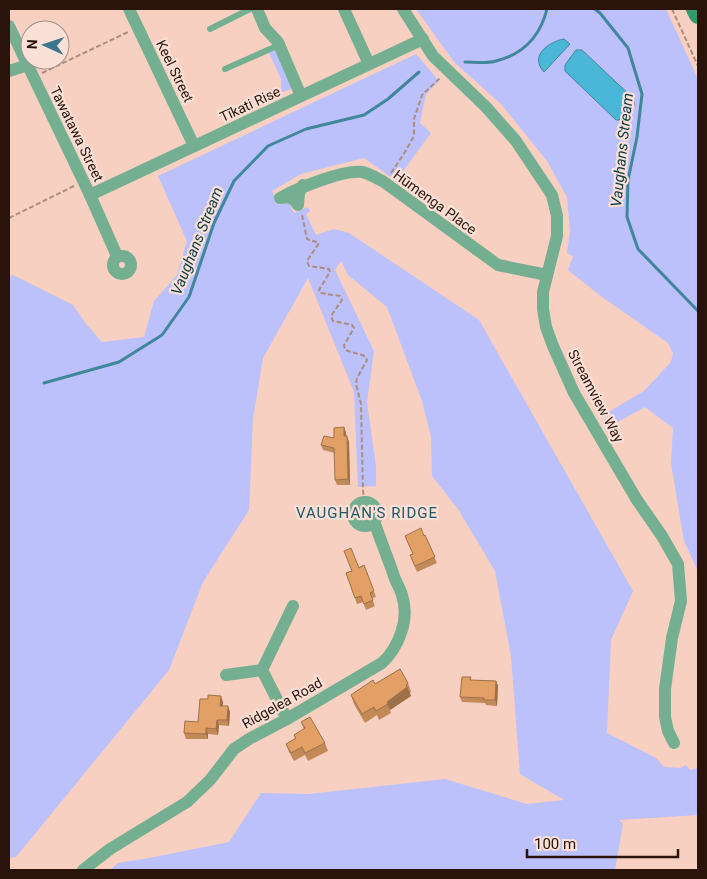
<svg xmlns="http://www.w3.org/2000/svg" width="707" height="879" font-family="Roboto,sans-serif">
  <rect width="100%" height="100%" fill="#f7d0c2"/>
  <g fill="#bcc0fb">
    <polygon points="416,9 666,9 698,79 698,571 684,541 671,463 673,428 645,407 612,425 605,414 644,391 671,362 673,353 668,343 602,297 568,270 573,256 567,253 570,231 567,197 547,161 502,105 454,62"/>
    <polygon points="277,49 295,87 281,93 281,79 269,53"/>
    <polygon points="416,54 439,81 426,94 420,123 431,133 396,181 364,158 301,174 272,191 279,205 288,202 294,213 308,207 310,211 306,214 316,235 334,229 349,233 479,320 633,591 611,640 607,733 656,758 664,767 680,768 686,765 690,770 698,768 698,815 619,820 623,824 615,870 110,870 118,863 149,858 229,842 261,793 309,794 445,779 527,804 564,800 520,774 511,656 495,571 458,509 432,476 431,437 422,401 387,307 348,275 341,261 335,270 374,351 367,402 376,467 376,486 358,487 354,392 308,278 263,358 253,419 249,510 203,582 169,670 16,857 9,858 9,277 13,275 73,305 86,324 102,342 144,337 154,301 177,275 187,241 158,176"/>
  </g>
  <g fill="#4bb7d8" stroke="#41869a">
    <path d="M564,39L570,44L544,72C529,56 548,42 564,39Z"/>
    <polygon points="582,50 634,99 634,106 619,120 616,120 565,71 565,65 576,50"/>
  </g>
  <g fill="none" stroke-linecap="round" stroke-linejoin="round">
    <g stroke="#41869a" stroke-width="3">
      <polyline points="595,9 600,13 628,48 642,94 637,137 628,180 627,217 638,249 698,311"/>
      <path d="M465,62C475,62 486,64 496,61C524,54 540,37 547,9"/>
      <polyline points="44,383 119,362 162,335 189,297 214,223 234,181 268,146 306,129 364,115 388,99 419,72"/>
    </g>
    <g stroke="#ae8d81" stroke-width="2" stroke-dasharray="5 2.5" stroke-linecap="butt">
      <polyline points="672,9 698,66"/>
      <polyline points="42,73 128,32"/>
      <polyline points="391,173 405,152 414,136 414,119 422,95 440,78"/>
      <polyline points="302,215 307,239 319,243 307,261 309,266 329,269 330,272 319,290 320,293 340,296 342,300 331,316 333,321 352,325 354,328 344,345 345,350 365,356 367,360 357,378 356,384 361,404 363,490 364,501"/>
      <polyline points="9,218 74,186"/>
    </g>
    <g stroke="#75af91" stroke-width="6">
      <polyline points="210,29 250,9"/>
      <polyline points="225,69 279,45"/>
    </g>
    <g stroke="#75af91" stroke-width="12">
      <polyline points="129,9 194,146"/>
      <polyline points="257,9 265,28 278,42 301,96"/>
      <polyline points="344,9 369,64"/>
      <polyline points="403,9 433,56 486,107 516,141 552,195 557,216 557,236 543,292 543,309 546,327 553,346 574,393 637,500 662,536 678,564 681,601 672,638 665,689 665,717 668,731 674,743"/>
      <polyline points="9,26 90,195 117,256"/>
      <polyline points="9,71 28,65"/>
      <path d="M303,185L299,193L298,205C293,197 289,197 280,198C298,188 342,170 362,172C369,173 378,179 384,182L498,265L547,275"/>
      <polyline points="90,195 423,39"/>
      <circle cx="122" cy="265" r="9"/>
      <circle cx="365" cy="514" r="12"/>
      <polyline points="262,670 287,719"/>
      <polyline points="226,675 262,670 293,606"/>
      <path d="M83,870L110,849L187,802L210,780L234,749L249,739L287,719L382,663C399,647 410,619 402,595C400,588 395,581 393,573C387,556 380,539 374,521"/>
    </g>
    <polyline stroke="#35996e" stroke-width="18" points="695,9 698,15"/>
  </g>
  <g fill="#c28a59">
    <polygon points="344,427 346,433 346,436 349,442 350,485 337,485 335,480 335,453 323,450 321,445 334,438"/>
    <polygon points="405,536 424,536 437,563 417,572 410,555 413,554"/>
    <polygon points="364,565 376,597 372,598 375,606 366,610 363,602 357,604 346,573"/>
    <polygon points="472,680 496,681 498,686 497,706 486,705 485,703 462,702 460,697"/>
    <polygon points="408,683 411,692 410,693 411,696 390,710 391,713 379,720 377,715 365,723 354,704 351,695 375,684"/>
    <polygon points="223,702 223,706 230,712 229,726 219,725 218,735 208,734 208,739 186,739 184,733"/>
    <polygon points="301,722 325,743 328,751 308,761 305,755 294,761 289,752 286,744 295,739 294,735 304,729"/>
  </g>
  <g fill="#9e7048">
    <polygon points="344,427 346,433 347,442 344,436"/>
    <polygon points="347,436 349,442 350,485 348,479"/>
    <polygon points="496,681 498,686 497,706 495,700"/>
    <polygon points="407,687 411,696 390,710 387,702"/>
    <polygon points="221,696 223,702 222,711 220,706"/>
    <polygon points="228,706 230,712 229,726 227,720"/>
    <polygon points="217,720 219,725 218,735 216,729"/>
    <polygon points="206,728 208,734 208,739 206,734"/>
  </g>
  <g fill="#e2a067" stroke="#9e7048">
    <polygon points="344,427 344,436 347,436 348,479 335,480 334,448 321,445 324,436 334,438 334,428"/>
    <polygon points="421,528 424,536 425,535 435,557 415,566 410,555 413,554 405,536"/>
    <polygon points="351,548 359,568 364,565 374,591 370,593 373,600 364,604 361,596 355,598 346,573 352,571 344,551"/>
    <polygon points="400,669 408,683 406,685 407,687 387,702 388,704 376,711 374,707 362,714 351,695 373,680 375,684"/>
    <polygon points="462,677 471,677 470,680 496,681 495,700 484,700 484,698 460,697"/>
    <polygon points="208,695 221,696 220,706 228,706 227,720 217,720 216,729 206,728 206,734 184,733 185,721 198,722 200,699 208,699"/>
    <polygon points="310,717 325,743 305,753 302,747 291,753 286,744 296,738 294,735 305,728 301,722"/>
  </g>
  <g text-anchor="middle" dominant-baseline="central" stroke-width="4.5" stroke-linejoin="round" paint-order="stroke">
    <g font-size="14" fill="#29130a" stroke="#fbe0d7">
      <text transform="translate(175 71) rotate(64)">Keel Street</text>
      <text transform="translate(250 104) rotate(-25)">Tīkati Rise</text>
      <text transform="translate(77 134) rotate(64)">Tawatawa Street</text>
      <text transform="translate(435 202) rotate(36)">Hūmenga Place</text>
      <text transform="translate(596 396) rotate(62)">Streamview Way</text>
      <text transform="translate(282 703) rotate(-29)">Ridgelea Road</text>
    </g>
    <g font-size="15" font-style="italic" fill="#083b48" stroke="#fbe0d7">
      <text transform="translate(622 150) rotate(-84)">Vaughans Stream</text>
      <text transform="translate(197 241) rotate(-68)">Vaughans Stream</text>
    </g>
    <g font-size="15" letter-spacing="1" fill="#245767" stroke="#fbe0d7">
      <text x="367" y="513">VAUGHAN'S RIDGE</text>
    </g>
  </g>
  <rect width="707" height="879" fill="none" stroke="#29130a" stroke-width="20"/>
  <g transform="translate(45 45) rotate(273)"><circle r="24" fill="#fbe0d7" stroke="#a78e85"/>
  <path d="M0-4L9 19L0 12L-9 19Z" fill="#39788c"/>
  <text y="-8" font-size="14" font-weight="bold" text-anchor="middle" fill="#29130a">N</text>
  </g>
  <path d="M527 849v8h151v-8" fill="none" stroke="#29130a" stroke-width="2.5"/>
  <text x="534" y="849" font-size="15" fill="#29130a" stroke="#fbe0d7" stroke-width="4" paint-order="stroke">100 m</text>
</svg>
